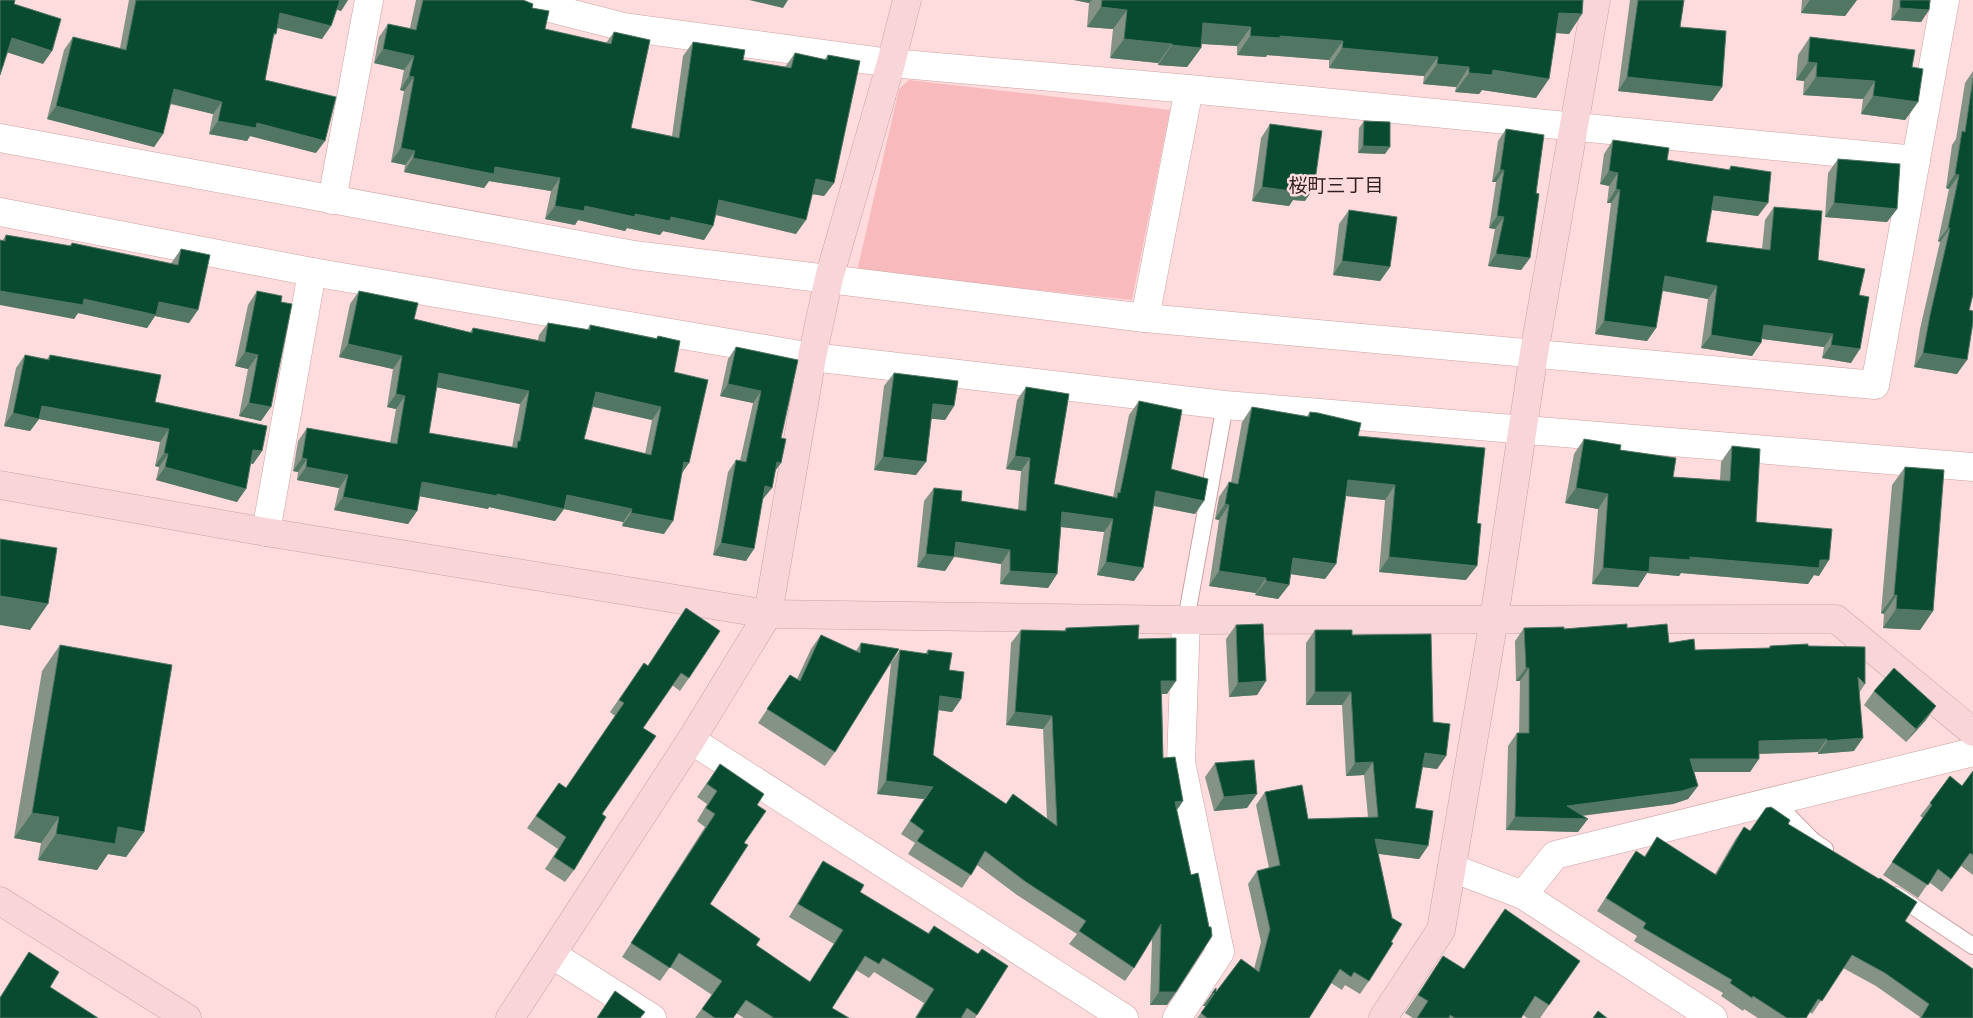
<svg xmlns="http://www.w3.org/2000/svg" width="1973" height="1018" font-family="'Alegreya Sans','Noto Sans JP',sans-serif">
  <rect width="100%" height="100%" fill="#fedbdc"/>
  <polygon fill="#f8babd" points="909,80 1170,110 1132,300 857,271 899,89"/>
  <g fill="none" stroke-linecap="round" stroke-linejoin="round">
    <defs>
      <g id="lane">
        <polyline points="1186,620 1225,405"/>
        <polyline points="1774,801 1813,841 1825,849"/>
        <polyline points="1896,895 1973,946"/>
      </g>
      <g id="street">
        <polyline points="518,0 624,27 891,63 1189,89 1916,160"/>
        <polyline points="0,138 634,255 1145,318 1875,385 1945,0"/>
        <polyline points="332,200 369,0"/>
        <polyline points="0,212 312,272 812,357 1225,405 1973,467"/>
        <polyline points="1145,318 1189,89"/>
        <polyline points="266,532 312,272"/>
        <polyline points="691,740 1124,1018"/>
        <polyline points="1452,868 1523,895 1713,1018"/>
        <polyline points="1523,895 1555,855 1973,752"/>
        <polyline points="553,955 652,1018"/>
        <polyline points="1177,1018 1220,952 1181,762 1186,620"/>
      </g>
      <g id="secondary">
        <polyline points="0,485 266,532 768,614 1186,620 1836,619 1973,732"/>
        <polyline points="0,901 187,1018"/>
        <polyline points="510,1018 691,740 768,614 812,357 829,278 891,63 907,0"/>
        <polyline points="1383,1018 1441,930 1494,619 1534,353 1596,0"/>
      </g>
    </defs>
    <use href="#lane" stroke="#cba2a3" stroke-width="18"/>
    <use href="#street" stroke="#cba2a3" stroke-width="29"/>
    <use href="#secondary" stroke="#cba2a3" stroke-width="29"/>
    <use href="#lane" stroke="#fff" stroke-width="16"/>
    <use href="#street" stroke="#fff" stroke-width="28"/>
    <use href="#secondary" stroke="#f7d5d8" stroke-width="28"/>
  </g>
  <g fill="#849386" fill-rule="evenodd">
    <polygon points="129,0 348,0 341,11 336,9 322,39 277,28 276,34 273,37 265,80 316,153 250,136 247,141 209,134 213,114 170,104 163,134 154,147 47,119 64,50 73,37 120,48"/>
    <polygon points="416,0 523,0 532,8 545,29 606,43 614,32 631,128 672,136 683,56 693,42 743,60 785,67 795,53 824,60 828,55 834,183 824,196 812,194 796,234 715,215 713,226 704,240 663,231 660,235 627,228 625,231 578,220 575,225 545,219 551,191 489,181 484,188 404,172 405,165 391,162 404,91 400,90 404,70 374,63 379,37 388,24 410,28"/>
    <polygon points="1074,0 1583,0 1569,34 1556,33 1536,98 1482,90 1479,94 1455,92 1456,87 1423,84 1424,76 1329,68 1329,60 1267,55 1266,57 1237,55 1237,46 1201,44 1201,48 1187,67 1158,65 1158,63 1110,58 1113,29 1087,27 1089,3"/>
    <polygon points="1630,0 1684,0 1680,27 1722,87 1712,101 1618,91"/>
    <polygon points="1802,0 1857,0 1845,16 1801,13"/>
    <polygon points="1893,0 1930,0 1929,10 1921,22 1891,20"/>
    <polygon points="1810,37 1912,67 1918,102 1905,120 1861,114 1863,99 1803,95 1804,81 1796,80 1798,55"/>
    <polygon points="1973,71 1973,294 1957,374 1914,367 1920,329 1940,242 1938,241 1949,189 1946,188 1952,145 1956,139 1965,83"/>
    <polygon points="1364,121 1385,154 1358,153 1359,128"/>
    <polygon points="1270,124 1305,201 1293,200 1289,206 1252,201 1261,138"/>
    <polygon points="1506,129 1536,193 1530,258 1521,270 1488,266 1495,229 1489,228 1496,182 1492,182 1498,141"/>
    <polygon points="1613,140 1667,160 1728,170 1731,166 1758,216 1711,210 1706,242 1762,249 1765,220 1774,207 1818,260 1859,295 1851,363 1822,358 1824,347 1762,339 1752,356 1701,348 1708,299 1662,291 1656,328 1647,341 1595,334 1611,203 1607,203 1609,186 1600,184 1604,154"/>
    <polygon points="1838,159 1897,209 1887,222 1825,217 1828,173"/>
    <polygon points="1349,210 1390,267 1380,281 1333,275 1339,224"/>
    <polygon points="6,235 69,246 72,243 171,264 172,262 181,249 189,323 155,316 147,328 78,313 74,319 2,241"/>
    <polygon points="257,291 261,421 239,416 248,369 235,366 248,305"/>
    <path d="M359,291L414,319L470,332L473,328L538,340L539,335L548,323L587,330L590,325L656,338L658,336L674,372L682,474L664,534L622,526L623,522L564,509L555,521L489,507L488,509L419,496L417,511L408,524L334,510L339,488L297,480L298,472L293,471L298,441L307,428L390,443L396,409L387,407L393,369L339,357L350,304ZM437,387L520,404L512,447L429,433ZM593,407L652,420L645,454L584,439Z"/>
    <polygon points="736,347 798,360 781,438 781,463 775,471 763,499 746,561 713,555 728,472 736,460 740,461 753,403 720,396 728,359"/>
    <polygon points="25,355 47,359 50,355 262,451 253,464 251,463 237,502 156,480 159,467 155,466 160,442 39,419 30,431 4,426 16,368"/>
    <polygon points="894,373 954,406 945,420 931,418 916,475 874,470 884,386"/>
    <polygon points="1026,387 1054,484 1113,497 1129,415 1139,401 1171,469 1195,514 1153,506 1134,581 1097,575 1104,532 1061,527 1057,574 1048,588 1000,584 1001,564 954,557 945,571 917,567 924,501 934,488 961,501 1018,510 1021,471 1006,469 1017,400"/>
    <polygon points="1252,407 1307,416 1310,412 1358,436 1466,580 1379,572 1385,500 1345,496 1336,564 1325,579 1290,574 1289,585 1278,599 1255,595 1256,593 1209,586 1219,520 1215,519 1219,497 1229,482 1231,482 1242,422"/>
    <polygon points="1584,439 1620,450 1673,477 1720,480 1721,462 1732,446 1756,522 1819,576 1814,575 1808,584 1681,573 1679,576 1647,573 1638,587 1592,584 1598,509 1565,503 1574,454"/>
    <polygon points="1905,467 1933,611 1920,630 1883,628 1884,614 1881,613 1892,485"/>
    <polygon points="678,620 689,678 680,691 672,685 643,728 574,870 565,882 545,869 558,849 527,828 559,783 566,788 615,716 610,712 644,663 648,666"/>
    <polygon points="1236,625 1266,681 1257,695 1229,697 1226,639"/>
    <polygon points="1066,628 1138,639 1167,694 1162,694 1163,758 1183,801 1177,810 1176,992 1167,1005 1150,1005 1152,939 1134,968 1125,981 1069,944 1077,934 1017,895 977,865 962,888 908,854 915,843 901,834 924,799 877,794 891,663 900,650 925,654 928,650 949,670 961,699 952,712 938,710 933,755 1006,804 1047,819 1043,729 1006,725 1011,643 1021,630 1064,631"/>
    <polygon points="1524,628 1564,629 1627,628 1669,643 1695,650 1769,648 1770,646 1865,647 1865,684 1859,693 1854,751 1818,754 1818,752 1759,754 1750,772 1694,772 1698,786 1688,799 1673,804 1582,816 1578,832 1506,830 1508,746 1517,733 1519,733 1520,681 1516,681 1515,641"/>
    <polygon points="1315,630 1352,635 1433,722 1446,756 1437,769 1422,767 1415,808 1428,846 1419,859 1378,854 1391,942 1369,981 1360,994 1345,985 1342,990 1331,983 1309,1018 1197,1018 1206,1006 1203,1006 1216,988 1216,992 1254,969 1261,942 1248,884 1257,871 1269,868 1256,805 1265,792 1308,819 1368,817 1364,775 1346,776 1342,705 1306,705 1306,643"/>
    <polygon points="821,635 856,651 861,643 899,649 835,752 825,766 758,723 790,675 797,679 811,649"/>
    <polygon points="60,645 144,832 126,857 108,854 97,870 38,860 41,843 14,838 42,671"/>
    <polygon points="1874,691 1926,720 1906,742 1864,705"/>
    <polygon points="1215,763 1247,808 1214,811 1205,777"/>
    <polygon points="720,764 757,805 744,843 710,904 756,945 810,982 834,944 789,917 814,875 823,861 860,892 928,933 934,926 978,954 1008,966 975,1018 915,1018 924,1003 874,972 869,978 856,970 832,1008 849,1018 744,1018 736,1013 733,1018 695,1018 712,995 670,967 660,981 622,957 705,827 697,821 707,804 697,797"/>
    <polygon points="1973,771 1973,875 1961,866 1942,892 1929,882 1918,898 1883,875 1923,818 1920,816 1930,803 1962,786"/>
    <polygon points="1788,824 1905,921 1973,1018 1920,1018 1920,1017 1876,986 1843,968 1812,1014 1810,1012 1806,1018 1758,1018 1744,1009 1743,1011 1721,996 1723,993 1634,941 1637,936 1597,911 1636,851 1644,857 1657,837 1715,874 1735,840 1744,827 1750,831"/>
    <polygon points="29,952 50,987 0,1018 0,997"/>
    <polygon points="1443,956 1464,969 1580,961 1540,1018 1527,1018 1523,1015 1521,1018 1413,1018 1405,1013"/>
  </g>
  <g fill="#527664">
    <polygon points="338,0 348,0 341,11 332,8"/>
    <polygon points="749,0 788,0 783,8"/>
    <polygon points="1074,0 1092,0 1089,3"/>
    <polygon points="1810,0 1857,0 1845,16 1801,13"/>
    <polygon points="1101,7 1127,10 1113,29 1087,27"/>
    <polygon points="1900,8 1929,10 1921,22 1891,20"/>
    <polygon points="280,13 331,26 322,39 271,26"/>
    <polygon points="1559,13 1582,14 1569,34 1546,32"/>
    <polygon points="1203,23 1251,27 1237,46 1189,43"/>
    <polygon points="1250,36 1280,36 1343,41 1329,60 1267,55 1266,57 1237,55"/>
    <polygon points="12,38 52,51 43,64 3,51"/>
    <polygon points="1124,39 1172,44 1158,63 1110,58"/>
    <polygon points="1172,45 1201,48 1187,67 1158,65"/>
    <polygon points="1342,48 1438,57 1424,76 1329,68"/>
    <polygon points="383,49 414,56 404,70 374,63"/>
    <polygon points="1808,62 1817,63 1804,81 1796,80"/>
    <polygon points="1437,64 1469,67 1456,87 1423,84"/>
    <polygon points="1493,70 1549,79 1536,98 1482,90 1479,94 1455,92 1469,73"/>
    <polygon points="409,76 414,77 404,91 400,90"/>
    <polygon points="1627,77 1722,87 1712,101 1618,91"/>
    <polygon points="1816,77 1875,81 1863,99 1803,95"/>
    <polygon points="174,89 222,102 213,114 165,102"/>
    <polygon points="1873,96 1918,102 1905,120 1861,114"/>
    <polygon points="56,106 163,134 154,147 47,119"/>
    <polygon points="218,121 257,123 325,141 316,153 250,136 247,141 209,134"/>
    <polygon points="1363,146 1390,147 1385,154 1358,153"/>
    <polygon points="401,148 415,151 405,165 391,162"/>
    <polygon points="413,158 495,167 560,178 551,191 489,181 484,188 404,172"/>
    <polygon points="1500,170 1504,170 1496,182 1492,182"/>
    <polygon points="1609,171 1618,173 1609,186 1600,184"/>
    <polygon points="1955,174 1959,175 1949,189 1946,188"/>
    <polygon points="816,179 834,183 824,196 806,193"/>
    <polygon points="1299,185 1314,188 1305,201 1293,200 1289,206 1252,201 1262,187"/>
    <polygon points="1616,189 1620,190 1611,203 1607,203"/>
    <polygon points="1714,196 1768,203 1758,216 1704,209"/>
    <polygon points="719,200 806,220 796,234 709,213"/>
    <polygon points="1834,203 1897,209 1887,222 1825,217"/>
    <polygon points="555,206 585,206 635,214 671,217 713,226 704,240 663,231 660,235 627,228 625,231 578,220 575,225 545,219"/>
    <polygon points="1497,216 1504,217 1495,229 1489,228"/>
    <polygon points="1948,228 1950,228 1940,242 1938,241"/>
    <polygon points="1496,254 1530,258 1521,270 1488,266"/>
    <polygon points="1342,261 1390,267 1380,281 1333,275"/>
    <polygon points="1665,276 1717,286 1708,299 1655,289"/>
    <polygon points="0,291 84,299 159,302 198,310 189,323 155,316 147,328 78,313 74,319 0,305"/>
    <polygon points="1604,321 1656,328 1647,341 1595,334"/>
    <polygon points="1764,325 1833,334 1824,347 1755,338"/>
    <polygon points="1711,335 1761,343 1752,356 1701,348"/>
    <polygon points="348,344 402,356 393,369 339,357"/>
    <polygon points="1831,345 1860,349 1851,363 1822,358"/>
    <polygon points="245,352 258,355 248,369 235,366"/>
    <polygon points="1923,353 1967,360 1957,374 1914,367"/>
    <polygon points="439,373 529,391 520,404 430,386"/>
    <polygon points="728,384 761,391 753,403 720,396"/>
    <polygon points="596,392 661,407 652,420 587,405"/>
    <polygon points="396,394 405,396 396,409 387,407"/>
    <polygon points="249,403 271,407 261,421 239,416"/>
    <polygon points="933,404 954,406 945,420 923,418"/>
    <polygon points="42,406 169,429 160,442 39,419 30,431 4,426 13,413"/>
    <polygon points="253,450 262,451 253,464 245,462"/>
    <polygon points="164,453 168,454 159,467 155,466"/>
    <polygon points="1015,456 1030,458 1021,471 1006,469"/>
    <polygon points="883,457 926,462 916,475 874,470"/>
    <polygon points="302,458 307,459 298,472 293,471"/>
    <polygon points="684,462 689,463 680,476"/>
    <polygon points="777,462 781,463 772,475"/>
    <polygon points="165,467 246,489 237,502 156,480"/>
    <polygon points="306,467 348,475 339,488 297,480"/>
    <polygon points="1348,480 1395,485 1385,500 1337,495"/>
    <polygon points="422,482 497,494 567,495 632,509 623,522 564,509 555,521 489,507 488,509 413,495"/>
    <polygon points="765,486 772,488 763,499 757,498"/>
    <polygon points="1576,488 1608,494 1598,509 1565,503"/>
    <polygon points="1156,491 1204,501 1195,514 1146,504"/>
    <polygon points="343,497 417,511 408,524 334,510"/>
    <polygon points="1225,504 1229,505 1219,520 1215,519"/>
    <polygon points="1062,512 1113,519 1104,532 1053,526"/>
    <polygon points="631,513 673,521 664,534 622,526"/>
    <polygon points="956,542 1010,550 1001,564 947,555"/>
    <polygon points="721,543 754,549 746,561 713,555"/>
    <polygon points="926,554 954,557 945,571 917,567"/>
    <polygon points="1389,557 1477,566 1466,580 1379,572"/>
    <polygon points="1650,557 1690,557 1820,560 1829,560 1819,576 1814,575 1808,584 1681,573 1679,576 1647,573 1638,587 1592,584 1603,568"/>
    <polygon points="1293,558 1336,564 1325,579 1283,573"/>
    <polygon points="1106,562 1143,568 1134,581 1097,575"/>
    <polygon points="1010,571 1057,574 1048,588 1000,584"/>
    <polygon points="1219,571 1266,578 1256,593 1209,586"/>
    <polygon points="1266,581 1289,585 1278,599 1255,595"/>
    <polygon points="1894,595 1897,595 1884,614 1881,613"/>
    <polygon points="0,596 48,604 30,630 0,625"/>
    <polygon points="1896,609 1933,611 1920,630 1883,628"/>
    <polygon points="1526,668 1529,668 1520,681 1516,681"/>
    <polygon points="1161,681 1176,681 1167,694 1152,694"/>
    <polygon points="1266,681 1257,695 1229,697 1238,683"/>
    <polygon points="1315,692 1351,692 1342,705 1306,705"/>
    <polygon points="940,696 961,699 952,712 931,709"/>
    <polygon points="1936,706 1926,720 1906,742 1916,729"/>
    <polygon points="1015,712 1052,716 1043,729 1006,725"/>
    <polygon points="1863,738 1854,751 1818,754 1827,741"/>
    <polygon points="1827,739 1818,752 1750,754 1759,741"/>
    <polygon points="1425,753 1446,756 1437,769 1416,766"/>
    <polygon points="1690,759 1759,759 1750,772 1680,772"/>
    <polygon points="1373,762 1364,775 1346,776 1355,763"/>
    <polygon points="886,781 933,787 924,799 877,794"/>
    <polygon points="1698,786 1688,799 1673,804 1562,818 1588,819 1578,832 1506,830 1515,817 1567,806"/>
    <polygon points="1257,794 1247,808 1214,811 1224,797"/>
    <polygon points="1183,801 1174,814 1175,802"/>
    <polygon points="32,813 59,817 41,843 14,838"/>
    <polygon points="118,827 144,832 126,857 108,854 97,870 38,860 56,834"/>
    <polygon points="1375,839 1428,846 1419,859 1366,852"/>
    <polygon points="1159,992 1176,992 1167,1005 1150,1005"/>
    <polygon points="1212,993 1215,993 1206,1006 1203,1006"/>
  </g>
  <g fill="#094b30" stroke="#527664" fill-rule="evenodd">
    <polygon points="0,0 15,0 14,4 61,19 52,51 12,38 0,75"/>
    <polygon points="136,0 340,0 331,26 280,13 276,34 274,33 265,80 336,97 325,141 257,123 256,128 218,121 222,102 174,89 163,134 56,106 73,37 126,50"/>
    <polygon points="423,0 523,0 533,4 532,8 549,11 545,29 611,44 614,32 650,40 631,128 679,138 693,42 745,50 743,60 791,68 795,53 827,60 828,55 860,61 834,183 816,179 806,220 719,200 713,226 671,217 670,221 635,214 635,217 585,206 584,211 555,206 560,178 495,167 494,174 413,158 415,151 401,148 414,77 409,76 414,56 383,49 388,24 416,30"/>
    <polygon points="1102,0 1583,0 1582,14 1559,13 1549,79 1493,70 1492,75 1469,73 1469,67 1437,64 1438,57 1342,48 1343,41 1280,36 1280,38 1250,36 1251,27 1203,23 1201,48 1172,45 1172,44 1124,39 1127,10 1101,7"/>
    <polygon points="1638,0 1684,0 1680,27 1726,31 1722,87 1627,77"/>
    <polygon points="1900,0 1930,0 1929,10 1900,8"/>
    <polygon points="1810,37 1915,50 1912,67 1923,69 1918,102 1873,96 1875,81 1816,77 1817,63 1808,62"/>
    <polygon points="1973,78 1973,294 1969,310 1973,311 1973,322 1967,360 1923,353 1930,315 1950,228 1948,228 1959,175 1955,174 1962,131 1965,132"/>
    <polygon points="1364,121 1390,122 1390,147 1363,146"/>
    <polygon points="1270,124 1322,131 1314,188 1299,185 1298,192 1262,187"/>
    <polygon points="1506,129 1544,135 1536,193 1539,194 1530,258 1496,254 1504,217 1497,216 1504,170 1500,170"/>
    <polygon points="1613,140 1669,148 1667,160 1730,170 1731,166 1771,172 1768,203 1714,196 1706,242 1770,250 1774,207 1822,211 1818,260 1865,269 1859,295 1869,297 1860,349 1831,345 1833,334 1764,325 1761,343 1711,335 1717,286 1665,276 1656,328 1604,321 1620,190 1616,189 1618,173 1609,171"/>
    <polygon points="1838,159 1900,164 1897,209 1834,203"/>
    <polygon points="1349,210 1397,217 1390,267 1342,261"/>
    <polygon points="6,235 71,246 72,243 178,265 181,249 210,255 198,310 159,302 156,315 84,299 83,305 0,291 0,240 5,241"/>
    <polygon points="257,291 282,296 281,302 292,304 271,407 249,403 258,355 245,352"/>
    <path d="M359,291L418,303L414,319L472,333L473,328L545,342L548,323L590,330V325L657,339L658,336L680,341L674,372L708,380L689,463L684,462L673,521L631,513L632,509L567,495L564,509L497,494V496L422,482L417,511L343,497L348,475L306,467L307,459L302,458L307,428L397,444L405,396L396,394L402,356L348,344ZM439,373L529,391L520,441H518L517,448L429,433ZM596,392L661,407L651,455L584,439Z"/>
    <polygon points="736,347 798,360 781,438 786,439 781,463 777,462 772,488 765,486 754,549 721,543 736,460 746,462 761,391 728,384"/>
    <polygon points="25,355 49,360 50,355 161,375 155,402 267,426 262,451 253,450 246,489 165,467 168,454 164,453 169,429 42,406 39,419 13,413"/>
    <polygon points="894,373 958,381 954,406 933,404 926,462 883,457"/>
    <polygon points="1026,387 1069,394 1054,484 1117,498 1118,492 1120,493 1139,401 1182,410 1171,469 1208,479 1204,501 1156,491 1143,568 1106,562 1113,519 1062,512 1057,574 1010,571 1010,550 956,542 954,557 926,554 934,488 962,491 961,501 1026,511 1030,458 1015,456"/>
    <polygon points="1252,407 1309,417 1310,412 1318,413 1361,423 1358,436 1485,448 1477,523 1481,524 1477,566 1389,557 1395,485 1348,480 1336,564 1293,558 1289,585 1266,581 1266,578 1219,571 1229,505 1225,504 1229,482 1238,484"/>
    <polygon points="1584,439 1621,445 1620,450 1676,458 1673,477 1730,481 1732,446 1760,449 1756,522 1832,529 1829,560 1820,560 1819,568 1690,557 1690,560 1650,557 1649,572 1603,568 1608,494 1576,488"/>
    <polygon points="1905,467 1944,470 1933,611 1896,609 1897,595 1894,595"/>
    <polygon points="0,539 57,548 48,604 0,596"/>
    <polygon points="686,608 720,631 689,678 681,673 643,728 656,736 602,814 606,817 574,870 554,857 566,837 536,816 559,783 566,788 624,703 619,700 644,663 648,666"/>
    <polygon points="1263,624 1266,681 1238,683 1236,625"/>
    <polygon points="1627,624 1627,628 1667,624 1669,643 1694,639 1695,650 1770,648 1770,646 1808,644 1808,646 1865,647 1865,684 1858,677 1863,738 1827,741 1827,739 1759,741 1759,759 1690,759 1698,786 1682,791 1567,806 1588,819 1515,817 1517,733 1529,733 1529,668 1526,668 1524,628 1564,627 1564,629"/>
    <polygon points="1139,625 1138,639 1176,638 1176,681 1161,681 1163,758 1175,757 1183,801 1175,802 1191,875 1198,873 1209,927 1211,927 1212,936 1176,992 1159,992 1161,924 1134,968 1079,931 1086,921 1026,882 985,851 971,875 917,841 924,831 910,821 933,787 886,781 900,650 928,654 928,650 952,653 949,670 964,672 961,699 940,696 933,755 1006,804 1013,794 1057,826 1052,716 1015,712 1021,630 1066,631 1066,628"/>
    <polygon points="1315,630 1352,630 1352,635 1431,634 1433,722 1450,724 1446,756 1425,753 1415,808 1433,811 1428,846 1375,839 1392,918 1402,924 1391,942 1393,943 1369,981 1354,972 1351,977 1340,969 1309,1018 1207,1018 1201,1013 1215,993 1212,993 1216,988 1216,992 1241,959 1259,972 1270,929 1257,871 1280,865 1265,792 1302,785 1308,819 1378,817 1373,762 1355,763 1351,692 1315,692"/>
    <polygon points="821,635 860,653 861,643 899,649 835,752 767,709 790,675 800,681"/>
    <polygon points="60,645 172,665 144,832 118,827 115,844 56,834 59,817 32,813"/>
    <polygon points="1894,668 1936,706 1916,729 1874,691"/>
    <polygon points="1254,760 1257,794 1224,797 1215,763"/>
    <polygon points="720,764 764,794 757,805 766,811 744,843 748,845 710,904 760,939 756,945 810,982 843,930 798,904 823,861 864,885 860,892 929,934 934,926 978,954 982,949 1008,966 977,1015 967,1008 961,1018 916,1018 934,989 883,958 879,964 865,956 832,1008 849,1018 774,1018 746,1000 733,1018 715,1018 702,1009 722,981 679,953 670,968 631,943 715,814 706,808 717,791 707,784"/>
    <polygon points="1973,771 1973,855 1970,853 1951,879 1938,869 1928,885 1892,862 1932,805 1930,803 1950,776 1962,786"/>
    <polygon points="1771,807 1790,820 1788,824 1879,879 1880,878 1917,902 1905,921 1973,969 1973,1018 1921,1018 1929,1004 1885,973 1852,955 1822,1001 1818,999 1806,1018 1787,1018 1753,996 1752,998 1730,983 1732,980 1643,928 1646,923 1606,898 1636,851 1645,857 1657,837 1716,875 1744,827 1750,831 1766,808"/>
    <polygon points="1505,909 1580,961 1549,1005 1535,996 1521,1018 1455,1018 1450,1015 1449,1018 1417,1018 1428,1001 1418,995 1443,956 1464,969"/>
    <polygon points="29,952 59,972 50,987 98,1018 0,1018 0,998"/>
    <polygon points="615,991 645,1012 640,1018 597,1018"/>
    <polygon points="1598,1011 1607,1018 1593,1018"/>
  </g>
  <g text-anchor="middle" dominant-baseline="central" stroke-width="5" stroke-linejoin="round" paint-order="stroke">
    <g font-size="19" fill="#312122" stroke="#fedbdc">
      <text x="1336" y="186">桜町三丁目</text>
    </g>
  </g>
</svg>
